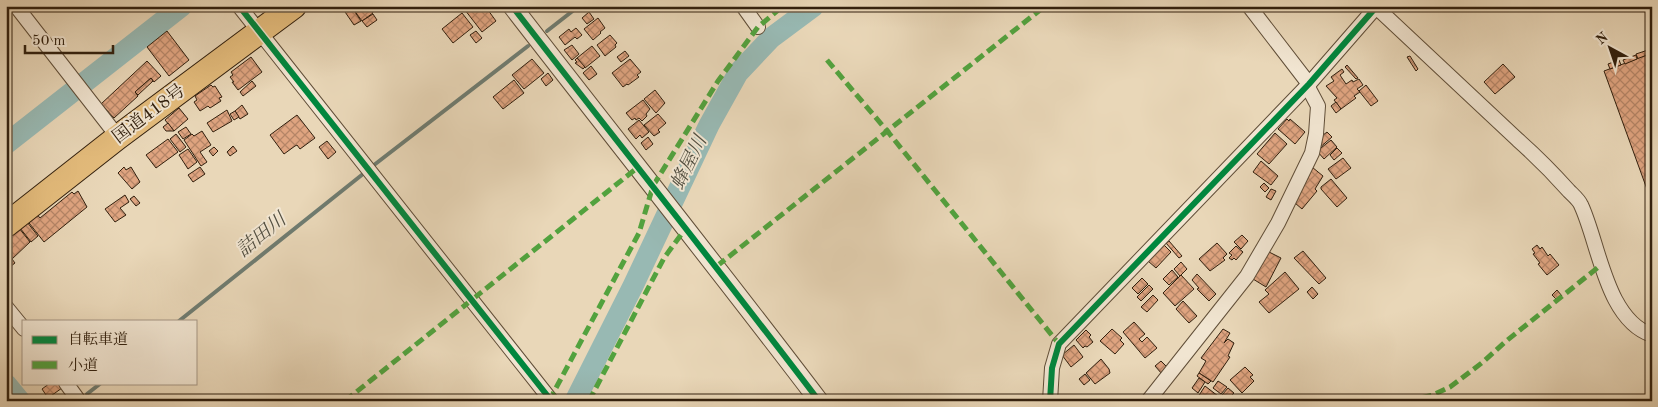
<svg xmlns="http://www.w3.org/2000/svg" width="1658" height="407" font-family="'Old Standard TT','Noto Serif JP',serif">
  <defs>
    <pattern id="building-cross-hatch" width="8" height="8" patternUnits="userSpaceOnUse" patternTransform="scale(1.25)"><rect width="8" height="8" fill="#dfa480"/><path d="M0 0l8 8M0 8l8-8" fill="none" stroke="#b58567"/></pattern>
  </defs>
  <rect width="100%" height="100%" fill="#e9d7b8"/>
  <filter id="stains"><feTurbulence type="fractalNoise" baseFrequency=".004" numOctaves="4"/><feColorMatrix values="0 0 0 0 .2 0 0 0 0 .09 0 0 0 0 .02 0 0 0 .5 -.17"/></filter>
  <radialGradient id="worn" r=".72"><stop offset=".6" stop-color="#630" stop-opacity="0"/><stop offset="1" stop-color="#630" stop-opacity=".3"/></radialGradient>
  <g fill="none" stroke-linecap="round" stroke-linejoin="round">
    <g stroke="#6f7c71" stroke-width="4">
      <polyline points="547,31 579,6"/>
      <polyline points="374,165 528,46"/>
      <polyline points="179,321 363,174"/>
      <polyline points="87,394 101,383"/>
    </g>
    <g stroke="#98b9b3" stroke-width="21">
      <polyline points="6,144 182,6"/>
      <polyline points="6,384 20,401"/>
      <polyline points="575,401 633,286 709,125 738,73 771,38 814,6"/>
    </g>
  </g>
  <g fill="url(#building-cross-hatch)" stroke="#32200e">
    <polygon points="346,6 351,6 361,21 354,25 343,9"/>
    <polygon points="351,6 368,6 373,13 362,21"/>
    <polygon points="470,6 485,6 496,21 482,32 465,10"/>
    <polygon points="589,12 594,19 587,24 582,18"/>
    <polygon points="462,13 473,27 453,43 442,29"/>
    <polygon points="373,14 377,20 367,27 362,21"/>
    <polygon points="598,18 605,28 600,32 601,33 593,40 584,29"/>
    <polygon points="576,28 582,35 577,39 575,37 565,45 559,37 569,29 571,32"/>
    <polygon points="167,31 189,60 169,76 147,47"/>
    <polygon points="476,31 482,38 476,43 470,35"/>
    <polygon points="610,35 617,43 615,45 616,47 605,56 597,45"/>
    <polygon points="572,45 579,54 572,60 564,50"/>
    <polygon points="592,46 600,56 585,68 577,58"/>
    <polygon points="1648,50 1650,54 1638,59 1636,54"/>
    <polygon points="625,51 629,56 621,62 617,57"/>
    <polygon points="1650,54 1652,54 1652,203 1604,71"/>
    <polygon points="1636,55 1637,59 1625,64 1623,60"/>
    <polygon points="1410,56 1418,69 1416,71 1407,57"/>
    <polygon points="251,57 262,72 238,90 232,82 234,82 230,77 233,75 231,72"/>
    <polygon points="577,58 585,67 583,69 575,63 577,62 575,60"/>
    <polygon points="532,59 544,73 524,89 512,75"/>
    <polygon points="630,59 641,72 637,75 639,77 628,85 627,84 623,87 612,73"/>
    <polygon points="1619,60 1621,65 1610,69 1608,64"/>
    <polygon points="147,61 161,76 154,82 151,78 135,92 138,96 114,118 101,104"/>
    <polygon points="1503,64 1515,77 1495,94 1484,82"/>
    <polygon points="1347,65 1358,78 1356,79 1345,67"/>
    <polygon points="591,66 597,74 589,80 583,73"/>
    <polygon points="1342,69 1344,72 1340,75 1346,84 1352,80 1353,82 1359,79 1363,85 1357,89 1360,92 1354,96 1356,98 1341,109 1334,100 1337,98 1326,86 1334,81 1331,77"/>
    <polygon points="548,73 553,80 546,86 541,79"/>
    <polygon points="151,78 153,81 138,95 135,92"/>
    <polygon points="514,80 524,93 503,109 493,97"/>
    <polygon points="252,81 256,86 243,96 240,92"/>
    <polygon points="211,85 213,87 215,86 222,97 219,98 221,101 210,108 208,106 200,111 194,102 197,100 195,96"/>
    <polygon points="1366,85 1378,101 1371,106 1359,91"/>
    <polygon points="655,90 665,103 656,113 644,99"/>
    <polygon points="643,100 650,109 646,114 647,116 642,121 639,118 636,120 635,118 632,120 626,113"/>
    <polygon points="1336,102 1341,109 1336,113 1331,106"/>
    <polygon points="242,105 248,114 240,119 235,111"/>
    <polygon points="179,108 188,119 174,131 165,120"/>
    <polygon points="227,110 232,121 213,132 207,123"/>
    <polygon points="235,111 239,117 234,120 230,114"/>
    <polygon points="658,114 666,123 658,130 660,132 654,136 644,125"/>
    <polygon points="297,115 315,138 300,149 297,145 295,146 284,154 270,135"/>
    <polygon points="1287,119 1289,121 1290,119 1305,132 1295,144 1278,129"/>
    <polygon points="639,120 649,132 642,138 640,135 636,139 628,129"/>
    <polygon points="168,123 174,131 166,131 163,127"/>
    <polygon points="186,127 191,134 183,139 178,132"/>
    <polygon points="202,131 211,145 200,152 207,162 201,166 184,140 192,134 194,136"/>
    <polygon points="1327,132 1332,137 1318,149 1313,143"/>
    <polygon points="1275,133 1287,144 1269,164 1257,154"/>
    <polygon points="176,134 186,147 180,152 170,139"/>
    <polygon points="648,137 653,144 646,150 641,143"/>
    <polygon points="168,139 178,152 156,168 146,155"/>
    <polygon points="1331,140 1337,147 1324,159 1317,151"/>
    <polygon points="327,141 336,152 328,159 319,147"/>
    <polygon points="233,146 237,151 230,156 227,152"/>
    <polygon points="214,147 218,151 213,156 209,151"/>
    <polygon points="1337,148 1342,153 1334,160 1330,155"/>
    <polygon points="188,149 197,162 188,169 179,155"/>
    <polygon points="1343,158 1351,168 1336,179 1328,169"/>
    <polygon points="1261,161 1278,176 1271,185 1253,172"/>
    <polygon points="1307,163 1323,176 1315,189 1317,191 1302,209 1288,197"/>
    <polygon points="124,167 126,170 131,167 140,182 132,189 118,173"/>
    <polygon points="200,167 205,174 193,182 188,175"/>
    <polygon points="1331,179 1347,198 1337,207 1321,189 1321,187"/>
    <polygon points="1264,183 1269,188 1265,192 1260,187"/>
    <polygon points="1271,189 1276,191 1271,200 1266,197"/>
    <polygon points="78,191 87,207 44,242 26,219 35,212 40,218 72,192 74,194"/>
    <polygon points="125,195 129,202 120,208 126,215 115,222 105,209"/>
    <polygon points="134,196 140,203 136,206 130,199"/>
    <polygon points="27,222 38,236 31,242 20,228"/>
    <polygon points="19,228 30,242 12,259 15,263 6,270 6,238"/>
    <polygon points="1242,235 1248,241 1241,249 1234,242"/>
    <polygon points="1169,241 1182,256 1179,258 1166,243"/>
    <polygon points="1217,243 1227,254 1223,258 1225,260 1210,271 1199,259"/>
    <polygon points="1163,244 1171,252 1156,268 1148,261"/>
    <polygon points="1537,245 1540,249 1542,247 1548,256 1550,254 1559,265 1547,275 1538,264 1540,263 1533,254 1535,253 1532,249"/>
    <polygon points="1236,246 1243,252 1236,260 1234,258 1232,260 1229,258 1232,255 1229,253"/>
    <polygon points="1267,251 1281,258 1266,287 1253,279"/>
    <polygon points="1303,251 1326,278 1319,284 1294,258"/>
    <polygon points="1181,262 1187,269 1180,276 1174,269"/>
    <polygon points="1172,270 1178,277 1169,285 1163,279"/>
    <polygon points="1285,272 1299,289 1269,313 1259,302 1269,294 1265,290"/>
    <polygon points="1197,274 1216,294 1209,301 1197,289 1199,288 1192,280"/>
    <polygon points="1181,275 1194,289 1175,306 1163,293"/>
    <polygon points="1142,278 1148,284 1138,294 1132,288"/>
    <polygon points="1149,285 1153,289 1141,301 1137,297"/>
    <polygon points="1312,287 1318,294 1313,299 1307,292"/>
    <polygon points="1557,290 1562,296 1557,300 1552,295"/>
    <polygon points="1153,295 1158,300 1147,312 1141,307"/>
    <polygon points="1183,301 1197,316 1189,323 1176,309"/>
    <polygon points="1134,322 1145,334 1139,339 1142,342 1147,337 1157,348 1145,358 1123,332"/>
    <polygon points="1112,329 1122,338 1120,340 1124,344 1115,354 1100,341"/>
    <polygon points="1223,329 1230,333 1224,343 1228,339 1234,343 1228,356 1230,357 1213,382 1199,373 1206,361 1201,358"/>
    <polygon points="1086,330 1091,335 1089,337 1093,342 1087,347 1085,346 1083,348 1076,340"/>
    <polygon points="1074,345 1083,357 1071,367 1062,355"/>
    <polygon points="1101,359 1109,369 1110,373 1095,384 1086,373"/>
    <polygon points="1161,361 1168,368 1162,374 1155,366"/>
    <polygon points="1245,367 1253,375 1250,377 1254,381 1242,393 1230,380"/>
    <polygon points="1199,373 1211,381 1208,384 1197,376"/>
    <polygon points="1085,374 1090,380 1084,385 1079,379"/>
    <polygon points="1199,378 1205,382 1198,393 1192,388"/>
    <polygon points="1218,381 1227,387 1221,394 1213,388"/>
    <polygon points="50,383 58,383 62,388 48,398 42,389"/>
    <polygon points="1205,386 1218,396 1215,401 1203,401 1198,397"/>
    <polygon points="1228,388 1234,393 1227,400 1222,395"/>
  </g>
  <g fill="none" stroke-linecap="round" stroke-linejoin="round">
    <defs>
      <g id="minor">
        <polyline points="16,6 118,137"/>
        <polyline points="239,6 550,399"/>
        <polyline points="743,6 758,27"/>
        <path d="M1376,7C1423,51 1471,96 1518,140C1536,156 1553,173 1569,191C1573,195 1579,200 1581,205C1599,243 1606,320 1652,335"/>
        <polyline points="6,307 24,329"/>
        <polyline points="66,383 79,401"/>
        <polyline points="1050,401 1052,368 1059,344 1309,84 1377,6"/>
        <polyline points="1148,401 1247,276 1278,223 1312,153 1316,134 1318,106 1309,89 1309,84 1249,6"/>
      </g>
      <path id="tertiary" d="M512,6C614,138 718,268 819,401"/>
      <polyline id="trunk" points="6,225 118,137 294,6"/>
    </defs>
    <use href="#minor" stroke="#604e38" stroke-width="16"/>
    <use href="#tertiary" stroke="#604e38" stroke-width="20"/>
    <use href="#trunk" stroke="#32200e" stroke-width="26"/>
    <use href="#minor" stroke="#f1e5d1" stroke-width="14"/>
    <use href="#tertiary" stroke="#f1e5d1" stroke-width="18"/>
    <use href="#trunk" stroke="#e4bc7c" stroke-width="24"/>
    <g stroke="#52a23e" stroke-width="5" stroke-dasharray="10 5" stroke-linecap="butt">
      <polyline points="827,60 888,132 1059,344"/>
      <polyline points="717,266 1045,6"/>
      <polyline points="345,401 637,168"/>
      <polyline points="549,401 639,233 653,186 718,81 758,27 783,6"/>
      <polyline points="589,401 664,258 686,228"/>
      <polyline points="1407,401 1433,395 1450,387 1483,362 1505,342 1601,265"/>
    </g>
    <defs>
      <g id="cycleway">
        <polyline points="239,6 550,399"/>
        <path d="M512,6C614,138 718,268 819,401"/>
        <polyline points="1050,401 1052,368 1059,344 1309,84 1377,6"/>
      </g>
    </defs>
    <use href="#cycleway" stroke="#f1e5d1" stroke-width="9"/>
    <use href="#cycleway" stroke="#00873e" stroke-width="6"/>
  </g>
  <g text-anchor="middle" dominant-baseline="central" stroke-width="4" stroke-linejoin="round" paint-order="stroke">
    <g font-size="18" fill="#32200e" stroke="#f1e5d1">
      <text transform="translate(149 114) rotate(-37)">国道418号</text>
    </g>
    <g font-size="19" font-style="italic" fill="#514e40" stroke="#f1e5d1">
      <text transform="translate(690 163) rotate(-64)">蜂屋川</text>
      <text transform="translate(262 236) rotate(-39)">詰田川</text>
    </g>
  </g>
  <rect width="1658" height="407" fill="none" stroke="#e9d7b8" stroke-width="25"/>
  <rect x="8" y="8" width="1643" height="392" fill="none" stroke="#32200e" stroke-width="2.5"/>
  <rect x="12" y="12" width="1633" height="382" fill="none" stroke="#32200e"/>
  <rect x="22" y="320" width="175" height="65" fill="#f1e5d1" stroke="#a59683"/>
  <rect x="32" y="336" width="25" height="8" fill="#00873e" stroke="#a59683"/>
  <text x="68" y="344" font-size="15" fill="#32200e">自転車道</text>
  <rect x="32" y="361" width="25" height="8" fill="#52a23e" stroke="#a59683"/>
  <text x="68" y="370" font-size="15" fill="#32200e">小道</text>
  <g transform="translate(1610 48) rotate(320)" stroke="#f1e5d1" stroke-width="4" paint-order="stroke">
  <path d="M0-4L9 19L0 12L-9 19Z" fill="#32200e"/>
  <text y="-8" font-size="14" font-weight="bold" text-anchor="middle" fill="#32200e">N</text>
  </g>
  <path d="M25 45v8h88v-8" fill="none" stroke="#32200e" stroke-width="2.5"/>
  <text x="32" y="45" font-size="15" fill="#32200e" stroke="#f1e5d1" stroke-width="4" paint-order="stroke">50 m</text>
  <rect width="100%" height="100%" filter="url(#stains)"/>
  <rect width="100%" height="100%" fill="url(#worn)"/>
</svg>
